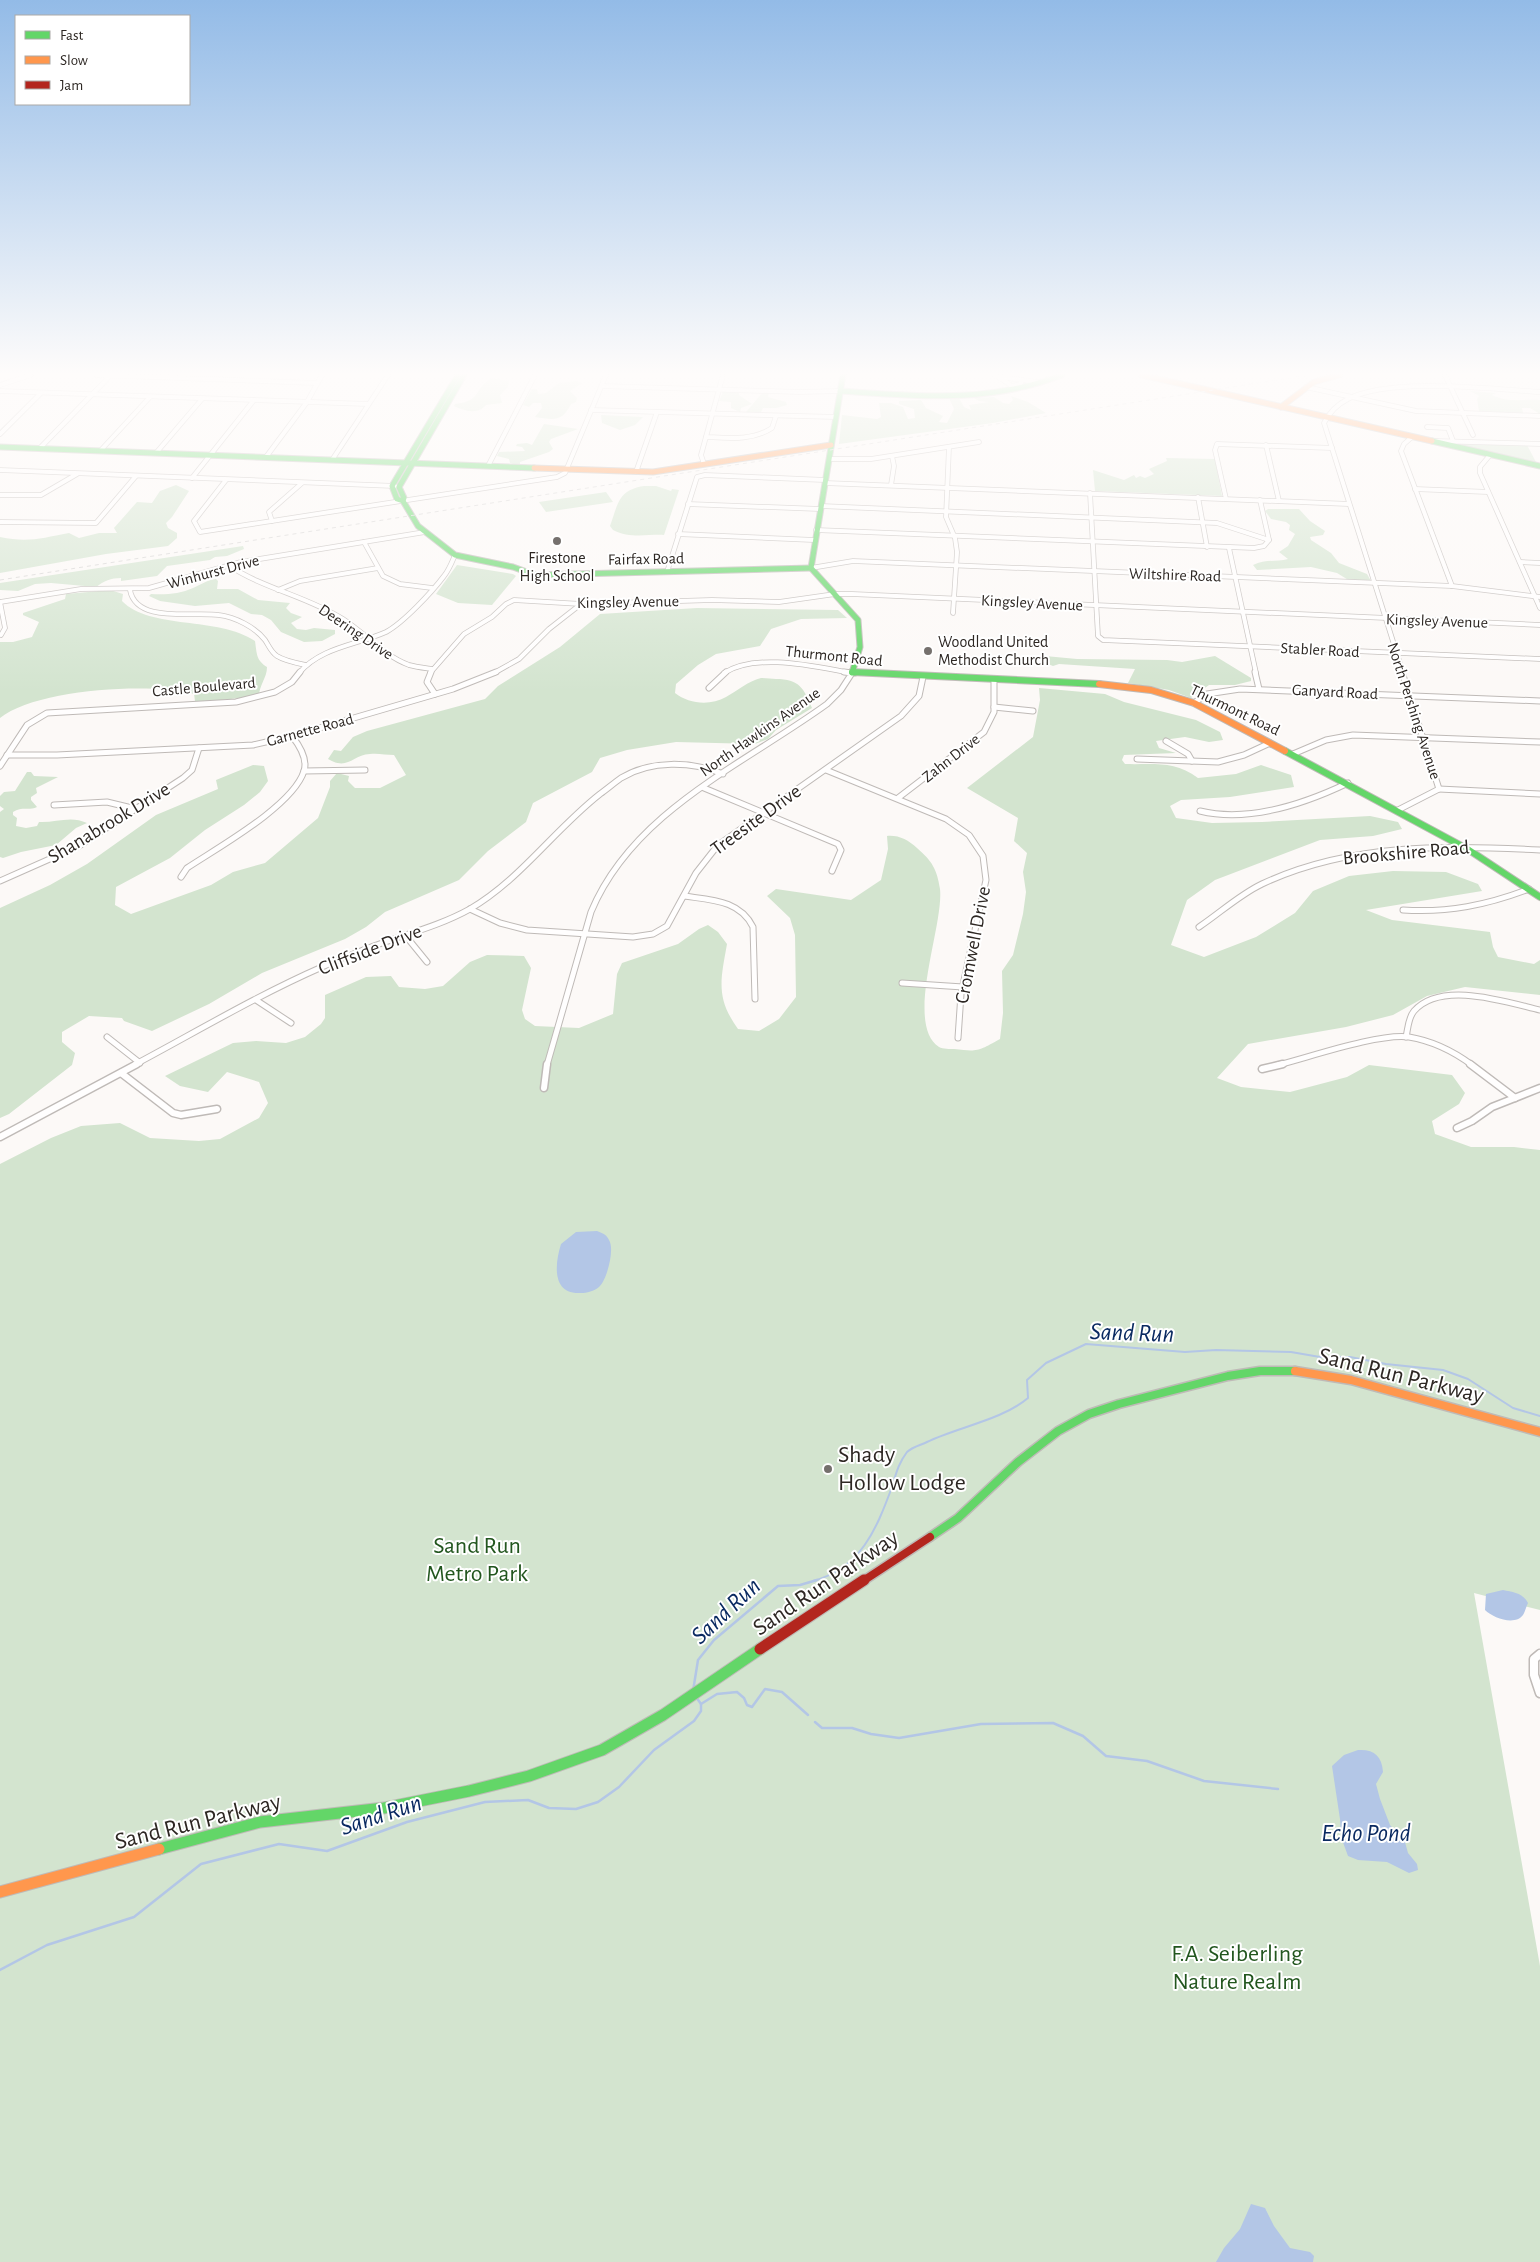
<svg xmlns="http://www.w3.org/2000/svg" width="1540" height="2262" font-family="'Alegreya Sans',sans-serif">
  <rect width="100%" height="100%" fill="#fcf9f7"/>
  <g fill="#d3e4cf">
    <path d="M492,378L509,381L508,387L500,395L502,403L486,405C478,415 464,411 454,406L455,404C483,401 474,387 492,378Z"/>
    <path d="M577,381L582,383L570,391L577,398L576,402L571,404C562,422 554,420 535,417L542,408L541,403H533L529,407L523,405L532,389H537L538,394L546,393L559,383Z"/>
    <polygon points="728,391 739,392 739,395 752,404 741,408 740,412 731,408 731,402 719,401 723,392"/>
    <path d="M1470,391L1496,393L1492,395C1508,403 1523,399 1540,400V414L1530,408H1522L1523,413L1479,411L1477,399L1479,396Z"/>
    <polygon points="763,392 769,392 768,397 786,402 787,405 776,408 763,408 760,414 746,412"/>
    <polygon points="1011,396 1028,402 1046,413 993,423 839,444 842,415 877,419 881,417 879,403 891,403 903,407 908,419 915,418 914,409 899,404 899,401 921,400 926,408 943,416 939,422 947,423 954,409 949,398 959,398 964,407 971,410 969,405 989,402 979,401 974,398 994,397 1003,403 1009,404 1013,400"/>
    <polygon points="601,415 643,417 635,425 620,430 602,423"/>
    <polygon points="544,424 578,429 551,439 549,442 553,449 549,452 520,462 520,466 510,463 509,459 497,456 499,452 525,451 522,447 516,446 517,444 527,443 532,445"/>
    <polygon points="1447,442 1527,445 1537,464"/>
    <polygon points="1166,458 1215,459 1222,496 1095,491 1093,470 1124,480 1134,475 1136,478 1140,476 1145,478 1154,474 1149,469 1167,461"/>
    <path d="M176,485L189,491L172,517L166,523L168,528L177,533V538L168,546L106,554L0,573V537C28,543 42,538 69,533L79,538L99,533H117L114,528L137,502L152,503L160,491Z"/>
    <path d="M644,486H656L671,491L672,489L679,490L664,535C648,534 630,539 613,530L610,526C618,504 618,490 644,486Z"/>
    <polygon points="606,492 613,502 546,512 539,502"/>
    <path d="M1268,509H1299L1310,521L1325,531L1323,535L1310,537L1311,540L1331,553L1339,563L1367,574L1371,581H1350L1337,573L1311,567L1257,570L1253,565C1265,559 1276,562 1288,559L1279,552L1288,546L1295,534L1289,530L1290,525L1286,522L1271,519L1265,511Z"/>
    <path d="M243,546L244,549L227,556L215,557L210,560L167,566L157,576L121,581V578C111,578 104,581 96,587L51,583L35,584L18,591L0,590V583Z"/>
    <polygon points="457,565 513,574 516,576 492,605 458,603 436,594"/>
    <path d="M216,579L218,581L217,589H238L258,600L290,603L286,608L291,613L302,617L291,623L297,629L306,630L314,628L335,630V634L322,641L304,642L281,632L271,620L262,615L251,614L229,603L195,606L160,601L149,596L151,594C165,595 180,594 193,588C202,584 207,580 216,579Z"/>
    <path d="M110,590L123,594L122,601C150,630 218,616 255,641C257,654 256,660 267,667C267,678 259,685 259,696L202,702L195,701L194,694C151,682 35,689 0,718V642H13L32,637L39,622L23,615V613L65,599L66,594Z"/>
    <path d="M697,608L838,610L847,618L801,619L771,629L760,646L716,654L698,665L676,684L675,693C689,704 710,706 726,697C737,691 748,681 761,678C766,678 772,679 776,679C799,679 804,688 812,708L776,730L768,739L755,744L676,742L627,750L600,758L592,772L533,803L526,822L488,851L459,880L385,912L366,927L345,939L262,973L209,1004L152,1031L124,1021L122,1018L89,1016L62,1032V1042L75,1053L72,1065L9,1114L0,1118V908L50,885L87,864L156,815L218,789L216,780L253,765L264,766L268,781L260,792L244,805L205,830L170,858L116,887L115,905L131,914L211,885L233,872L265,863L318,818L330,787V781L337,773L349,776L348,781L355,788H380L406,775L394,755C386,755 378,753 370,754C352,755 348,771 328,759L334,750L341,751L353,737L367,731L485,699L498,686L560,647L600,614Z"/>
    <polygon points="1045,656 1077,659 1167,660 1182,662 1215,656 1251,678 1251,681 1235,685 1209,685 1191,698 1169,690 1128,683 1135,669 1059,664 1053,666 1043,662 1042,658"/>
    <path d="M1039,688L1105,694L1124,702L1196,720L1220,732L1223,740L1209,742L1185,737L1156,741L1159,748L1176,753L1124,755L1122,760L1125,764C1153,765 1174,760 1198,778L1236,774L1261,765L1291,775L1294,787L1230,797L1181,800L1170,806L1176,818L1212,823L1262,822L1370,816L1398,822L1402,829L1373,836L1320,840L1215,880L1187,900L1171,945L1204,957L1256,937L1295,913L1313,891L1349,876L1393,871L1446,872L1478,884L1482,891L1366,910L1392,920L1490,932L1493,947L1498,957L1534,964L1540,960V995L1465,987L1427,996L1393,1015L1346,1027L1248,1044L1217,1078L1241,1087L1290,1092L1347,1077L1369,1065L1452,1075L1465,1093L1459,1104L1432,1121L1435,1134L1471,1147H1514L1540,1150V1610L1474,1593L1540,1966V2262H0V1164L51,1138L81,1126L120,1123L150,1138L199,1141L220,1139L259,1118L268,1103L259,1082L227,1072L208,1092L180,1086L165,1076L233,1043L256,1041L286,1043L305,1037L321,1024L325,1018V995L366,977L391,976L399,987L425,989L443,986L470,962L487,955L524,956L531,968L522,1010L525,1019L535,1026L579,1028L613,1014L617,974L622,963L678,944L699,929L708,925L718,932L727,944C721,979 715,997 738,1029L759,1031L779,1019L796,997L795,935L790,918L767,896L776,889L851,900L881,880L888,849L887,836C899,835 908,840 917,848C932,861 937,869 940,889C944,926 904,1024 939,1047C943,1049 950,1049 954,1049C979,1052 978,1051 1000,1039L1003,1013L1002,971L1013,955L1023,914L1026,892L1023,872L1027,853L1014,841L1018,818L967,788L1033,737L1040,700Z"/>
    <path d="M27,772H31L34,776L58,777L36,788L37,793L31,797V800L37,807C29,811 22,806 13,812V815L17,818L16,826L26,828L37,826L39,822C55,823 71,815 87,823L76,828L56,845L21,852L3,858L0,857V812L4,809L0,806V796L4,792L15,791Z"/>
  </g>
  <g fill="#b3c6e6">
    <path d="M597,1231C602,1233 606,1234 609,1240C615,1249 607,1280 599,1287C594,1291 587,1293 581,1293C551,1295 555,1263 561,1244L576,1232Z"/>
    <path d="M1503,1590C1513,1592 1523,1593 1528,1603C1526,1607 1525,1612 1523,1615C1515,1626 1493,1618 1485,1610L1486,1594Z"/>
    <path d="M1358,1750C1374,1749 1382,1756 1383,1772L1376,1784L1380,1799L1390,1825L1405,1842L1408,1853L1417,1864L1418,1870L1409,1873L1387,1862L1358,1860L1348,1856L1341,1837L1340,1819L1332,1766L1344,1755Z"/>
    <polygon points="1251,2204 1265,2208 1274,2226 1290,2248 1310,2252 1314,2256 1313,2262 1216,2262 1224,2248 1240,2229"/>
  </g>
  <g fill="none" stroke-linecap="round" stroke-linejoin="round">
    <path stroke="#b3c6e6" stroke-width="2" d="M813,1581C861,1568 876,1530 892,1487C896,1474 898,1464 907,1452C912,1447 921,1445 927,1442C958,1427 1002,1420 1028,1398L1027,1380L1046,1363L1086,1344L1185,1352L1216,1350L1291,1352L1320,1357H1350L1386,1364L1443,1370L1468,1379L1513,1408L1540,1416"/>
    <g stroke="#b3c6e6" stroke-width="2.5">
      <polyline points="693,1691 698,1660 714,1640 778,1586 800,1585 817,1580"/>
      <polyline points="701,1704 717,1694 737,1692 744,1698 747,1705 752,1707 765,1689 782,1692 808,1715"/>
      <polyline points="815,1722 822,1728 852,1728 871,1734 899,1738 981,1724 1053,1723 1083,1736 1106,1756 1147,1761 1204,1781 1278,1789"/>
      <polyline points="0,1970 47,1945 134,1917 201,1864 279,1844 327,1851 407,1822 485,1802 528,1800 549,1808 576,1809 598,1802 619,1787 654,1750 694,1721 701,1711 701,1704 696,1697"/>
    </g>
    <defs>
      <g id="street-far3">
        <polyline points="96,375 316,383"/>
        <polyline points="995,375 1012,386 1020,384 1022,381"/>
        <polyline points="1445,375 1473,435"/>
        <polyline points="1001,377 1037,382"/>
        <polyline points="0,385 31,375"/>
        <polyline points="602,386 799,392 840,391"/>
        <polyline points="1306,387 1416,411 1540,416"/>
        <polyline points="0,391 368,404"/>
        <polyline points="591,410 836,417"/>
        <polyline points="1427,427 1448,428 1453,441"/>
        <polyline points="0,434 41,393"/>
        <path d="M706,437C728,438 752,441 772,428L776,416"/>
        <polyline points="1412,437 1404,444 1401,451 1452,586"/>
        <polyline points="1434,441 1540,444"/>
        <polyline points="1266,445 1279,501"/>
        <polyline points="949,447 946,517 955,538 957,552 953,613"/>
        <polyline points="40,448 110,376"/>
        <polyline points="101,450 150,397"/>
        <polyline points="156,453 202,399"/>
        <polyline points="1490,455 1480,467 1480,473 1540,608"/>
        <polyline points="266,457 307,402 322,375"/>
        <polyline points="829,459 871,459 979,442"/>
        <polyline points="332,460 388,375"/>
        <polyline points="704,464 701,455 723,375"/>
        <polyline points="488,466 535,375"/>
        <polyline points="0,470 395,486"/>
        <polyline points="636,472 657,412"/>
        <polyline points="192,478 254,400"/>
        <polyline points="226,480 194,521 200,532 557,477 565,473 606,375"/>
        <polyline points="825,483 1349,504"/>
        <polyline points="891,485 894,466 892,456"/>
        <polyline points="1415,489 1488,492"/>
        <polyline points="1090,493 1098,636 1103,640 1540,659"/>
        <polyline points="0,495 41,495 77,474"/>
        <polyline points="1198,497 1207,547"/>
        <polyline points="1226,499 1215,450 1217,444 1332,448"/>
        <polyline points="688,504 820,509"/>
        <polyline points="821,506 1217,523 1269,540"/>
        <polyline points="272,521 269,512 302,483"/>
        <polyline points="0,522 96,523 136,476"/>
        <polyline points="816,530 1254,548 1264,546 1269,540 1260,500"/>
        <polyline points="678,534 814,540"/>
        <polyline points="364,542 383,576 400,584 432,588"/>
        <polyline points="1229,548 1256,673"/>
        <polyline points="1520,562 1540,563"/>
        <path d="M228,565C264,589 306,596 343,619C365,633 384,656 409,665C416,667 425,668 432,669"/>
        <polyline points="811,568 853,561 1452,586 1540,597"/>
        <polyline points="667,572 697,477 705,475 825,480"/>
        <path d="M130,590C136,624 193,611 219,615C235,617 255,627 265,640C269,646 271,652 277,656C285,661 296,663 306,665"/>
        <polyline points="278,590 300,581 378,568"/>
        <polyline points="0,602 81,589 149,588 241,562 425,532"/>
        <polyline points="0,602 5,628 1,635"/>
        <path d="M299,673C321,647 357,645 386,632C403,623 432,592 444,576C449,570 452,562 455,555"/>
        <polyline points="430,673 464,634 492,617 506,604 514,600 581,604 712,600 779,602 835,594 852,594 1540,625"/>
        <polyline points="494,673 519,659 549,629 581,604"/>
        <path d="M724,673C757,652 816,667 852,673"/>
        <path d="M1403,673L1324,423C1329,413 1338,404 1348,399C1391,377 1491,389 1540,392"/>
      </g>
      <g id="street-far2">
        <polyline points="431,672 427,682 435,694"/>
        <polyline points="1255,672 1259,689"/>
        <polyline points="709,688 726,672"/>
        <polyline points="1194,703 1207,694 1240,689 1540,701"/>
        <polyline points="994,707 1033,711"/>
        <polyline points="1166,741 1188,754 1192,761"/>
        <polyline points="1293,754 1326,740 1353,735 1540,742"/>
        <polyline points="7,755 57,755 253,745 292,736 453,689 496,672"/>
        <polyline points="1137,759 1218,762 1244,755 1270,743"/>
        <polyline points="0,766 27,725 47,713 236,702 275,692 292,682 300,672"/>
        <polyline points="826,770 946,819 969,835 983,856 986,880 961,994 958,1038"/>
        <polyline points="304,771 365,770"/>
        <polyline points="704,788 838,844 841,850 832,871"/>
        <polyline points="1439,789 1540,794"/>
        <polyline points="898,798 984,732 994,712 994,680"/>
        <polyline points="54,805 107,802 136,809"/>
        <polyline points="1398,810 1439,789 1402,672"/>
        <path d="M1200,811C1249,823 1304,804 1348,783"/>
        <path d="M181,877L187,868C217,848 293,806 304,771C308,759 299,745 292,736"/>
        <polyline points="0,881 79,846 183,778 192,770 199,748"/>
        <path d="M684,896C711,900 740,900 753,927L755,999"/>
        <polyline points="470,909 500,923 527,930 633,937 653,934 667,926 696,873 718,845 901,716 919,696 923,677"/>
        <path d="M1403,910C1448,913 1487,905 1529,889"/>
        <path d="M1199,927C1220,913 1239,895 1262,884C1349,843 1446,845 1540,850"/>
        <polyline points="405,935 427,962"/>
        <polyline points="902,983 963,987"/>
        <polyline points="256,1000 291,1023"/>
        <polyline points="107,1037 140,1063"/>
        <path d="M1406,1037C1408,1029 1408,1018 1414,1011C1441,980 1506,1002 1540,1010"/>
        <path d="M134,1065C196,1032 258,995 322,967C343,958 364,949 385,942C414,932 443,924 470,909C520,880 554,830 600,794C607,789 614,783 621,778C651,760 691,761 723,774"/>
        <path d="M547,1065L591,912C633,811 743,765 827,704L841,690L852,673L844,672"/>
        <path d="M1278,1065C1310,1057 1379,1033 1409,1037C1433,1041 1453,1051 1472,1065"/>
      </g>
      <g id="street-far1">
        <polyline points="1470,1064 1515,1098"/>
        <polyline points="1262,1069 1283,1064"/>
        <polyline points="121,1073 173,1113 181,1115 217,1109"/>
        <polyline points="544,1088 547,1064"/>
        <polyline points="1457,1128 1472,1121 1492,1107 1540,1088"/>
        <polyline points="0,1137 137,1064"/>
      </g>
      <polyline id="street" points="1540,1654 1534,1659 1534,1675 1540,1693"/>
      <g id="fast-far3">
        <polyline points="464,375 399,487 404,498 403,501 418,526 455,555 513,567 535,575 811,568"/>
        <polyline points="843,375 811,568 858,620 860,647 852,673 855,673"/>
        <path d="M840,391C919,396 986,404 1062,375"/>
        <polyline points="1432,441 1540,466"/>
        <polyline points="0,447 534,468"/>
        <polyline points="403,501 397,499 392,486 458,375"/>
      </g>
      <g id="fast-far2">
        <polyline points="852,672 1099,684"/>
        <polyline points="1285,751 1469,850 1540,897"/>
      </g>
      <polyline id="fast-far1" points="930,1537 958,1518 1018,1462 1058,1431 1089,1414 1119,1404 1228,1376 1260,1371 1295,1371"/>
      <polyline id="fast" points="159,1849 260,1822 384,1808 469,1791 529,1776 602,1750 663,1715 760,1649"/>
      <g id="slow-far3">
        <polyline points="1142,375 1432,441"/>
        <polyline points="1281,407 1314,382 1339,375"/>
        <polyline points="534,468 653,472 831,445"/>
      </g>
      <polyline id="slow-far2" points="1099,684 1151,690 1194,703 1285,751"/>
      <polyline id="slow-far1" points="1295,1371 1351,1380 1540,1432"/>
      <polyline id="slow" points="0,1892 159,1849"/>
      <polyline id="jam-far1" points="863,1581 930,1537"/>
      <polyline id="jam" points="760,1649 864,1580"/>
    </defs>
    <use href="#street-far3" stroke="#bfbab7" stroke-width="5.5"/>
    <use href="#street-far2" stroke="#bfbab7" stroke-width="7"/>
    <use href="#street-far1" stroke="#bfbab7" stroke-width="9"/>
    <use href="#street" stroke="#bfbab7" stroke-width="11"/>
    <use href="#fast-far3" stroke="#bfbab7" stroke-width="7"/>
    <use href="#fast-far2" stroke="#bfbab7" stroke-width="8"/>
    <use href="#fast-far1" stroke="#bfbab7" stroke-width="11"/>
    <use href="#fast" stroke="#bfbab7" stroke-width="13"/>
    <use href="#slow-far3" stroke="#bfbab7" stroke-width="7"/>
    <use href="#slow-far2" stroke="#bfbab7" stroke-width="8"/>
    <use href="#slow-far1" stroke="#bfbab7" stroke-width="11"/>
    <use href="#slow" stroke="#bfbab7" stroke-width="13"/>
    <use href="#jam-far1" stroke="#bfbab7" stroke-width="11"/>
    <use href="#jam" stroke="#bfbab7" stroke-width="13"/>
    <use href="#street-far3" stroke="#fffefe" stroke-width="4"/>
    <use href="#street-far2" stroke="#fffefe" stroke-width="5"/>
    <use href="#street-far1" stroke="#fffefe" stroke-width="6"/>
    <use href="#street" stroke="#fffefe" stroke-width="8"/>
    <use href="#fast-far3" stroke="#63d668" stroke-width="5"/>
    <use href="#fast-far2" stroke="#63d668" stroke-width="6"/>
    <use href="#fast-far1" stroke="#63d668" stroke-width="8"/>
    <use href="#fast" stroke="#63d668" stroke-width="11"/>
    <use href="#slow-far3" stroke="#ff974d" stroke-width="5"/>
    <use href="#slow-far2" stroke="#ff974d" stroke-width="6"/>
    <use href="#slow-far1" stroke="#ff974d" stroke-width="8"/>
    <use href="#slow" stroke="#ff974d" stroke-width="11"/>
    <use href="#jam-far1" stroke="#b3261e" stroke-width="8"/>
    <use href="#jam" stroke="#b3261e" stroke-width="11"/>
    <polyline stroke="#d7d5d4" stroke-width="1" stroke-dasharray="4 4" stroke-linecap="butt" points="0,580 1309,375"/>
  </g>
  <linearGradient id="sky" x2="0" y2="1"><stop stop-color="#93bbe7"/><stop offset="0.54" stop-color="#fefcfb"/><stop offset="1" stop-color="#fefcfb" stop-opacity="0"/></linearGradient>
  <rect width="1540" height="692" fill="url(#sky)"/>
  <g fill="#75706d" stroke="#fff" stroke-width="2">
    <circle cx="557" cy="541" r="5"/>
    <circle cx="928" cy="651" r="5"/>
    <circle cx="828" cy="1469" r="5"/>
  </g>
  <g text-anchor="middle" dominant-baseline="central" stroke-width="4" stroke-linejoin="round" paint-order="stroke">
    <g font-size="16" fill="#2d2723" stroke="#fff">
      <text x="557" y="558">Firestone<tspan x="557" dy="18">High School</tspan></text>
      <text x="938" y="642" text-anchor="start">Woodland United<tspan x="938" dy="18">Methodist Church</tspan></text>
    </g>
    <g font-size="16" fill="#2d2723" stroke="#fff">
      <text transform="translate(646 559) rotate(-1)">Fairfax Road</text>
      <text transform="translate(213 572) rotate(-15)">Winhurst Drive</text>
      <text transform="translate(1175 575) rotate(2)">Wiltshire Road</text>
      <text transform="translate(628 602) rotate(-1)">Kingsley Avenue</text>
      <text transform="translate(1032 603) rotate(3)">Kingsley Avenue</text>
      <text transform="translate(1437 621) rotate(2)">Kingsley Avenue</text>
      <text transform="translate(356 632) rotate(34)">Deering Drive</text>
      <text transform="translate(1320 650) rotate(3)">Stabler Road</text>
      <text transform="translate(834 656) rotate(6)">Thurmont Road</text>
      <text transform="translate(204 687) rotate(-5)">Castle Boulevard</text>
      <text transform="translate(1335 692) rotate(3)">Ganyard Road</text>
      <text transform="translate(1235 710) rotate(26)">Thurmont Road</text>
      <text transform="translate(1414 711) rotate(72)">North Pershing Avenue</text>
      <text transform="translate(310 730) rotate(-15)">Garnette Road</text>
      <text transform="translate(760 732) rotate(-35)">North Hawkins Avenue</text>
      <text transform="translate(951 758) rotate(-38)">Zahn Drive</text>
    </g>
    <g font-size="20" fill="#2d2723" stroke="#fff">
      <text transform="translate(756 820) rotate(-36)">Treesite Drive</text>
      <text transform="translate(109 823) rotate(-31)">Shanabrook Drive</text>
      <text transform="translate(1406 853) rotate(-5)">Brookshire Road</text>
      <text transform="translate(973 945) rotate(-79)">Cromwell Drive</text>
      <text transform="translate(370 950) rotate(-21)">Cliffside Drive</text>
    </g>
    <g font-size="24" fill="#2d2723" stroke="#fff">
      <text transform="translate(1401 1376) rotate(14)">Sand Run Parkway</text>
      <text transform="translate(826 1583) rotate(-34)">Sand Run Parkway</text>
      <text transform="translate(198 1822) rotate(-14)">Sand Run Parkway</text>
    </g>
    <g font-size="24" fill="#2d2723" stroke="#fff" text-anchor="start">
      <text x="838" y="1455">Shady<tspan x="838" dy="28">Hollow Lodge</tspan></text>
    </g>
    <g font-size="24" fill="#22561e" stroke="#fff">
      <text x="477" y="1546">Sand Run<tspan x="477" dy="28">Metro Park</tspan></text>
      <text x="1237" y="1954">F.A. Seiberling<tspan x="1237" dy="28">Nature Realm</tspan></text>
    </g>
    <g font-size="25" font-style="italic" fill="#0a2a61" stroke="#fff">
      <text transform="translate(1132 1333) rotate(2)">Sand Run</text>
      <text transform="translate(726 1611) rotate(-43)">Sand Run</text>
      <text transform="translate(381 1815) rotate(-18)">Sand Run</text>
      <text x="1366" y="1833">Echo Pond</text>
    </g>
  </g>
  <rect x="15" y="15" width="175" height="90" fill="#ffffff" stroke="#aba9a7"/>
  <rect x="25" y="31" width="25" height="8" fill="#63d668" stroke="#aba9a7"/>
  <text x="60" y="40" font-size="15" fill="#2d2723">Fast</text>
  <rect x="25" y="56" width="25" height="8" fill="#ff974d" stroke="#aba9a7"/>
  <text x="60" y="65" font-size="15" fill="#2d2723">Slow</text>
  <rect x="25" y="81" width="25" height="8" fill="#b3261e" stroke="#aba9a7"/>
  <text x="60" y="90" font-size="15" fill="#2d2723">Jam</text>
</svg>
